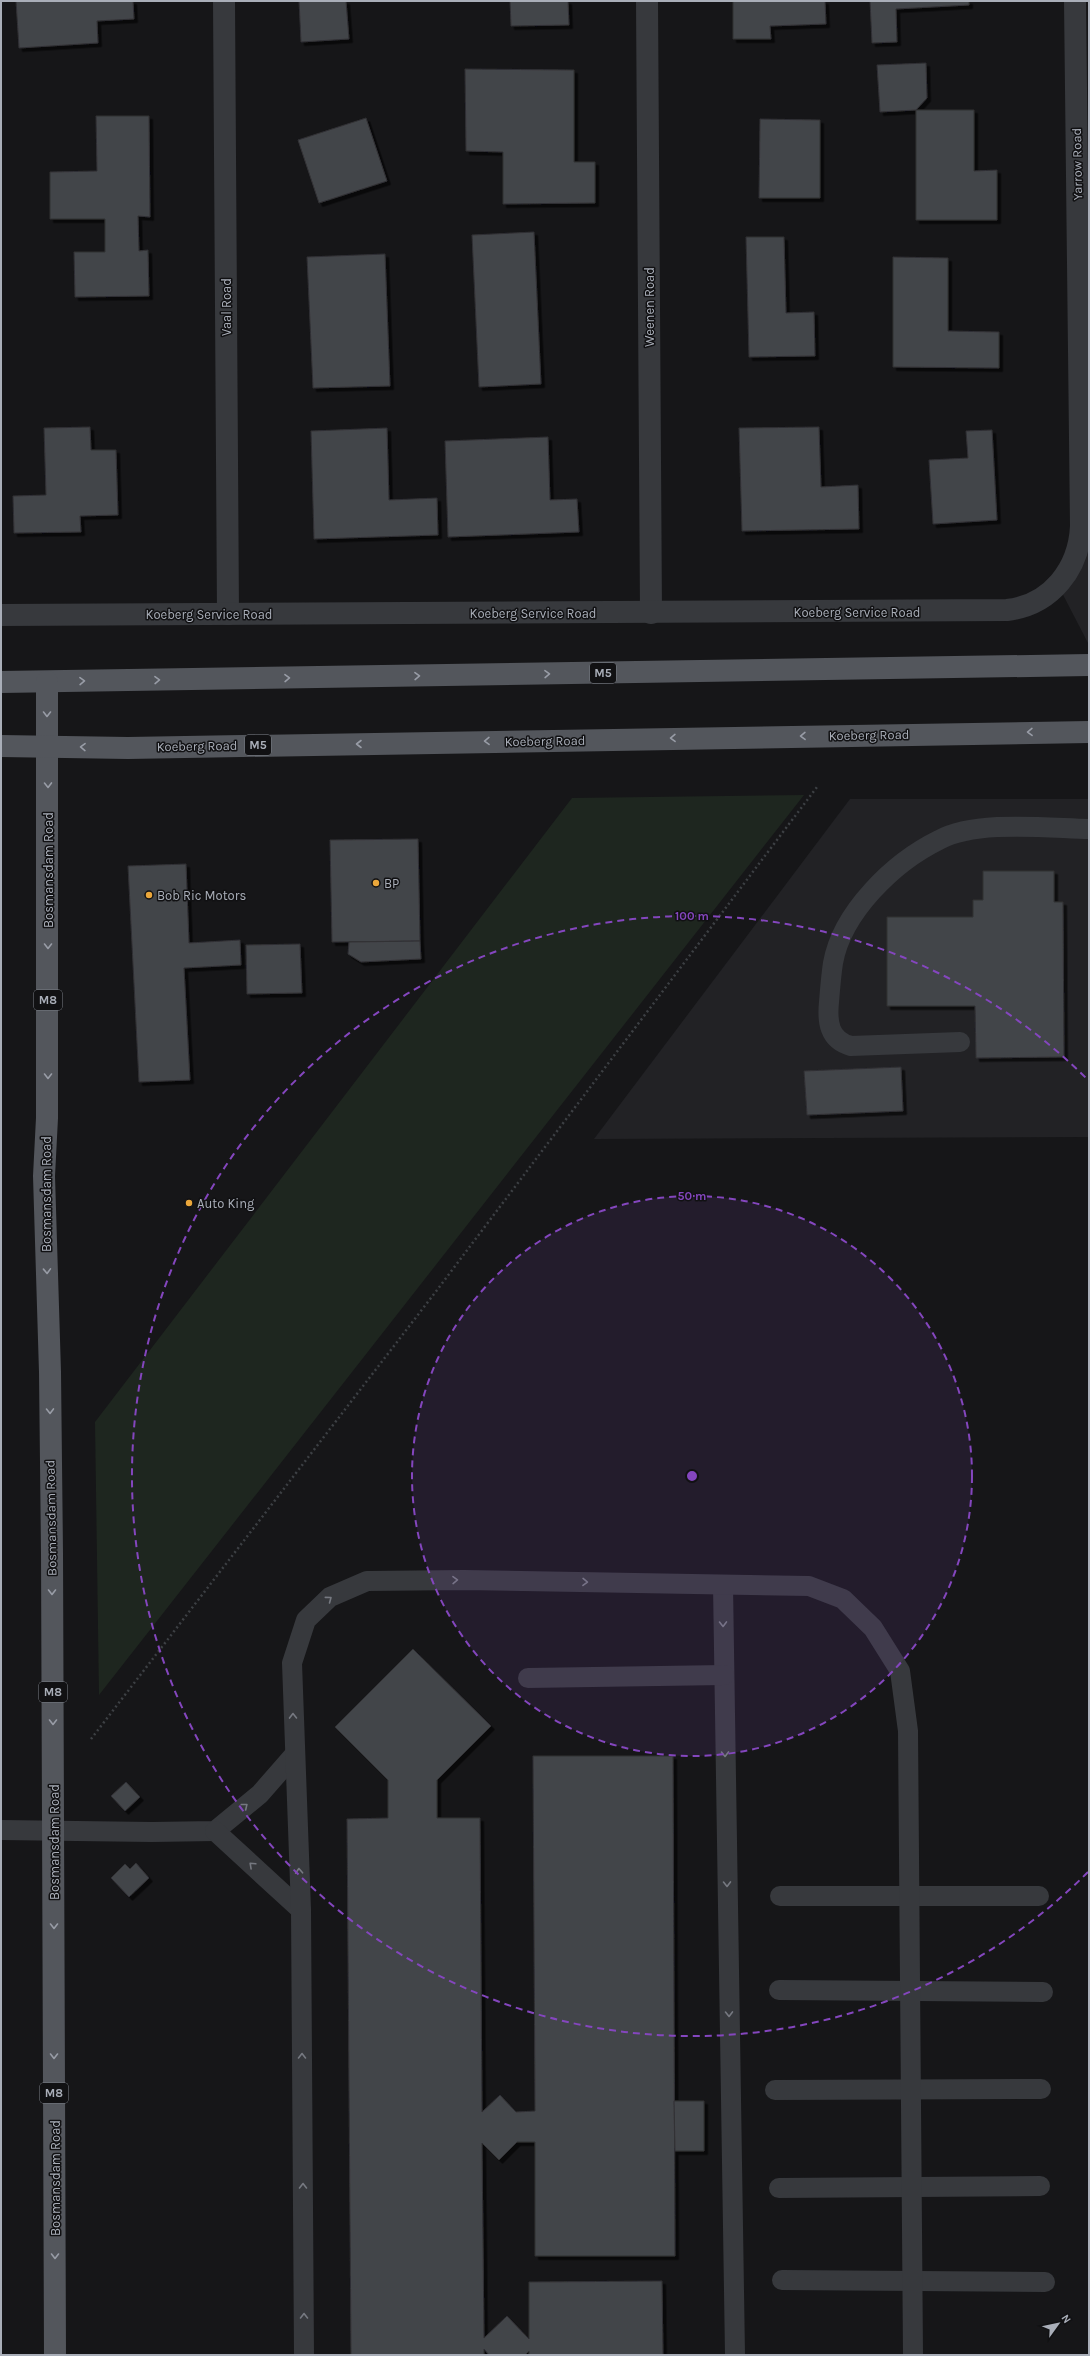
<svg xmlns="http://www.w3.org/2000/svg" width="1090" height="2356" font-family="Karla,sans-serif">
  <defs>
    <filter id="shadow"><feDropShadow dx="3.5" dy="3.5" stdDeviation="0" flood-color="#0009"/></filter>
  </defs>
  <rect width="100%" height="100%" fill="#161618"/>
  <g fill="#222225">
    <polygon points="1078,219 1089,219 1089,645 1058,585 1071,566"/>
    <polygon points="850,799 1089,799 1089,1137 594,1139"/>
  </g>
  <polygon fill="#1e261f" points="804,795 99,1695 95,1422 572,798"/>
  <g fill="#434448" stroke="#303034" filter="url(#shadow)">
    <polygon points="16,1 133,1 134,19 97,21 98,43 19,48"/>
    <polygon points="299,1 346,1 349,39 301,42"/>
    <polygon points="510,1 568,1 569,25 511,26"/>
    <polygon points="733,1 825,1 826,24 770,26 771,39 733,39"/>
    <polygon points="870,1 969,1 969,5 896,9 897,42 872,43"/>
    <polygon points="926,63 927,98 916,110 880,112 877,65"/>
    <polygon points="465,69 574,70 574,162 595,162 595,203 503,204 503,152 466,151"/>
    <polygon points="916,110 974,110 974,171 997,170 997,220 916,220"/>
    <polygon points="96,116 149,116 150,217 138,216 139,251 148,250 149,296 75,297 74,252 105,252 105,219 50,219 50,172 97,171"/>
    <polygon points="366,118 387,181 319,203 298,140"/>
    <polygon points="760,119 820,120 820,198 759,198"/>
    <polygon points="534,232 541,384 479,387 472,235"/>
    <polygon points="746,237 784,237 786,313 814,312 815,356 749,357"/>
    <polygon points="385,254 390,386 313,388 307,257"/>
    <polygon points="893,257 948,258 948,331 999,332 999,368 893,367"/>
    <polygon points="90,427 91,450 116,450 118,515 80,516 81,532 14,533 13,496 46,495 44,428"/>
    <polygon points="819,427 821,487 858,485 859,529 742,531 739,428"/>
    <polygon points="387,428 389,500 437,498 438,535 314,539 311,431"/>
    <polygon points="992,430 997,520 933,524 929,460 968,458 966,431"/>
    <polygon points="548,437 550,500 577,499 579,532 448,537 445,441"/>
    <polygon points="418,839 420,941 332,942 330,840"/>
    <polygon points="186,864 189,943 240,940 241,965 184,968 190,1080 139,1082 128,866"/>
    <polygon points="983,871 1054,871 1054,902 1063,902 1064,1057 976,1058 975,1006 887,1006 887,917 973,917 973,900 983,900"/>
    <polygon points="420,941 421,959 361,962 348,954 349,942"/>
    <polygon points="300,944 302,993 247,994 246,945"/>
    <polygon points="901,1067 903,1111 807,1115 804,1071"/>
    <polygon points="413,1649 491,1726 437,1780 437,1818 480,1818 482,2112 500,2095 516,2112 535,2111 533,1756 673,1756 675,2256 535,2256 535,2142 517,2142 499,2160 482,2143 484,2338 507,2316 529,2339 529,2282 662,2281 663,2355 529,2355 529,2351 525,2355 489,2355 484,2349 484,2355 351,2355 347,1819 388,1818 388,1780 335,1727"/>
    <polygon points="126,1782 140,1797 125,1811 111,1796"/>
    <polygon points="136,1863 149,1878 129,1897 111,1878 125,1864 130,1869"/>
    <polygon points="674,2101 704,2101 704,2151 675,2151"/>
  </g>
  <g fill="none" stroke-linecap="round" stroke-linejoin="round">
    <polyline stroke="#3d4044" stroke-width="2.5" stroke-dasharray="2 3" stroke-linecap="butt" points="91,1739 434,1294 817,787"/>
    <g stroke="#37393d" stroke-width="20">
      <path d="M960,1042L851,1046C829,1040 827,1022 829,1002C830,990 831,976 833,963C842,912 894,862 939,840C976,820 1046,828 1089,829"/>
      <polyline points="723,1585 735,2355"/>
      <polyline points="528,1678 724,1675"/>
      <polyline points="1,1830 152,1832 215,1831 260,1794 294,1755"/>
      <polyline points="215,1831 301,1910"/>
      <polyline points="780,1896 1039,1896"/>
      <polyline points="779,1990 1043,1992"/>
      <polyline points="775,2090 1041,2089"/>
      <polyline points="779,2188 1040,2186"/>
      <polyline points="782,2280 1045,2282"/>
      <polyline points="304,2355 301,1910 292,1663 306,1620 330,1597 367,1581 464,1580 809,1586 843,1599 873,1628 900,1671 908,1731 913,2355"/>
    </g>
    <g stroke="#37393d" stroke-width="22">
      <polyline points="224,1 228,614"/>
      <polyline points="647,1 651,613"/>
      <path d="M1,615L1007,610C1051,605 1079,569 1081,526L1075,1"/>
    </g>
    <g stroke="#53565c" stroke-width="22">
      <polyline points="1,682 1089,665"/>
      <polyline points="47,682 47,1118 44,1176 50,1372 52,1553 55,2355"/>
      <polyline points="1,746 128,748 1089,732"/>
    </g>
  </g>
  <defs><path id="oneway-chevron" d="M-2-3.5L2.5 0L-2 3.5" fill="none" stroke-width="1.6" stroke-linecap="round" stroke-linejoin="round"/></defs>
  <g stroke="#989ca6">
    <use href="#oneway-chevron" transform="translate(547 674) rotate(-1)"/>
    <use href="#oneway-chevron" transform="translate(417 676) rotate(-1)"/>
    <use href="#oneway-chevron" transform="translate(287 678) rotate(-1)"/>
    <use href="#oneway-chevron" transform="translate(157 680) rotate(-1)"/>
    <use href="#oneway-chevron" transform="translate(82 681) rotate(-1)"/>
    <use href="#oneway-chevron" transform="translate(47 714) rotate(90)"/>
    <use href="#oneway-chevron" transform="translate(1030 732) rotate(179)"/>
    <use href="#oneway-chevron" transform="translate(803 736) rotate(179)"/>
    <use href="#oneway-chevron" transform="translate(673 738) rotate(179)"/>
    <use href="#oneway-chevron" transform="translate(487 741) rotate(179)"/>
    <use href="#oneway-chevron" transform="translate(359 744) rotate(180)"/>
    <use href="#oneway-chevron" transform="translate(83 747) rotate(-179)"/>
    <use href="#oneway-chevron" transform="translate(48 785) rotate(89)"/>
    <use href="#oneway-chevron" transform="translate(48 946) rotate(90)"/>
    <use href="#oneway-chevron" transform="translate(48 1076) rotate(90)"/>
    <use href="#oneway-chevron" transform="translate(47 1271) rotate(88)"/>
    <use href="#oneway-chevron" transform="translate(50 1411) rotate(89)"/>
    <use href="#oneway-chevron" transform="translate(52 1592) rotate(90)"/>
    <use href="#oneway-chevron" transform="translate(53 1722) rotate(90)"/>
    <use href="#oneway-chevron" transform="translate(54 1926) rotate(90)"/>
    <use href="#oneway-chevron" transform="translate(54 2056) rotate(90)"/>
    <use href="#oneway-chevron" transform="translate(55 2256) rotate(90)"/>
  </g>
  <g stroke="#767981">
    <use href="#oneway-chevron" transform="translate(455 1580) rotate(-1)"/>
    <use href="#oneway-chevron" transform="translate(585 1582) rotate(1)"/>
    <use href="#oneway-chevron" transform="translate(329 1599) rotate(-37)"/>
    <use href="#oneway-chevron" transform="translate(723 1624) rotate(89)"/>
    <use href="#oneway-chevron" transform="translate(293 1716) rotate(-91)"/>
    <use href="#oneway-chevron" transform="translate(725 1754) rotate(89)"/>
    <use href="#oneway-chevron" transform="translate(245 1806) rotate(-39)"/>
    <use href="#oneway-chevron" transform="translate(252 1865) rotate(-137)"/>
    <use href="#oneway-chevron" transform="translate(299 1871) rotate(-93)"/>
    <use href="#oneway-chevron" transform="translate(727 1884) rotate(89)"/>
    <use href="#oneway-chevron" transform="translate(729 2014) rotate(89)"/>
    <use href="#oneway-chevron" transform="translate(302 2056) rotate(-90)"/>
    <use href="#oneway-chevron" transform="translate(303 2186) rotate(-90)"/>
    <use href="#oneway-chevron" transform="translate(304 2316) rotate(-90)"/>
  </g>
  <circle cx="692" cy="1476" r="280" fill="#8446be" fill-opacity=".12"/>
  <g fill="none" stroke="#8446be" stroke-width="2" stroke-dasharray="7 5">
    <circle cx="692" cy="1476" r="280"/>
    <path d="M1088 1872A560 560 0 1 1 1088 1080"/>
  </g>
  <g fill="#eba73b" stroke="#111113" stroke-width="1.5">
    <circle cx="376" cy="883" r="4"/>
    <circle cx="149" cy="895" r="4"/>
    <circle cx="189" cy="1203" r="4"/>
  </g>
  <g text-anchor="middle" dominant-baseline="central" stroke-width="3" stroke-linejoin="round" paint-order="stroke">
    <g fill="#111113" stroke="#7b7f86" stroke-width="1">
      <rect x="590" y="663" width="26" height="20" rx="3"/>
      <rect x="245" y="735" width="26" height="20" rx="3"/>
      <rect x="34" y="990" width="28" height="20" rx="3"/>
      <rect x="39" y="1682" width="28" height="20" rx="3"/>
      <rect x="40" y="2083" width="28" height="20" rx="3"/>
    </g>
    <g font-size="12" font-weight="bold" fill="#a9aeb8">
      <text x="603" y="673">M5</text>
      <text x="258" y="745">M5</text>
      <text x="48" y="1000">M8</text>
      <text x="53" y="1692">M8</text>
      <text x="54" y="2093">M8</text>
    </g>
    <g font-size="13" fill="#a9aeb8" stroke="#111113">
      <text transform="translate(1077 164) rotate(-91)">Yarrow Road</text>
      <text transform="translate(226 307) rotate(-90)">Vaal Road</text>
      <text transform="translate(649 307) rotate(-90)">Weenen Road</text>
      <text x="857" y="612">Koeberg Service Road</text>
      <text x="533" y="613">Koeberg Service Road</text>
      <text x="209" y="614">Koeberg Service Road</text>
      <text transform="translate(869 735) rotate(-1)">Koeberg Road</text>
      <text transform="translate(545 741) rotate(-1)">Koeberg Road</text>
      <text transform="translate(197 746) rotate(-1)">Koeberg Road</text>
      <text transform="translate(48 870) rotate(-90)">Bosmansdam Road</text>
      <text transform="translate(46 1194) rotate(-90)">Bosmansdam Road</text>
      <text transform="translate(51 1518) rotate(-91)">Bosmansdam Road</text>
      <text transform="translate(54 1842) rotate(-90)">Bosmansdam Road</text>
      <text transform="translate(55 2178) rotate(-90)">Bosmansdam Road</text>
    </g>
    <g font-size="13" fill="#a9aeb8" stroke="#111113" text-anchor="start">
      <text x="384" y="883">BP</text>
      <text x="157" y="895">Bob Ric Motors</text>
      <text x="197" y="1203">Auto King</text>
    </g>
  </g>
  <circle cx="692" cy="1476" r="6" fill="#8446be" stroke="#111113" stroke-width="2"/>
  <g font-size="12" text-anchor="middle" font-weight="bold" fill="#8446be" stroke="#111113" stroke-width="3" stroke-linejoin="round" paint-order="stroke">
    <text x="692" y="920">100 m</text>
    <text x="692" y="1200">50 m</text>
  </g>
  <rect width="1090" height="2356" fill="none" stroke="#a9aeb8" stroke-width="4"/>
  <g transform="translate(1058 2324) rotate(57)" stroke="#111113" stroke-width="3" paint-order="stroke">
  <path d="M0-3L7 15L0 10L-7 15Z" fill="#a9aeb8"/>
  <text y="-6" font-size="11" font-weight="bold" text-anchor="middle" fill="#a9aeb8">N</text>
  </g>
</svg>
